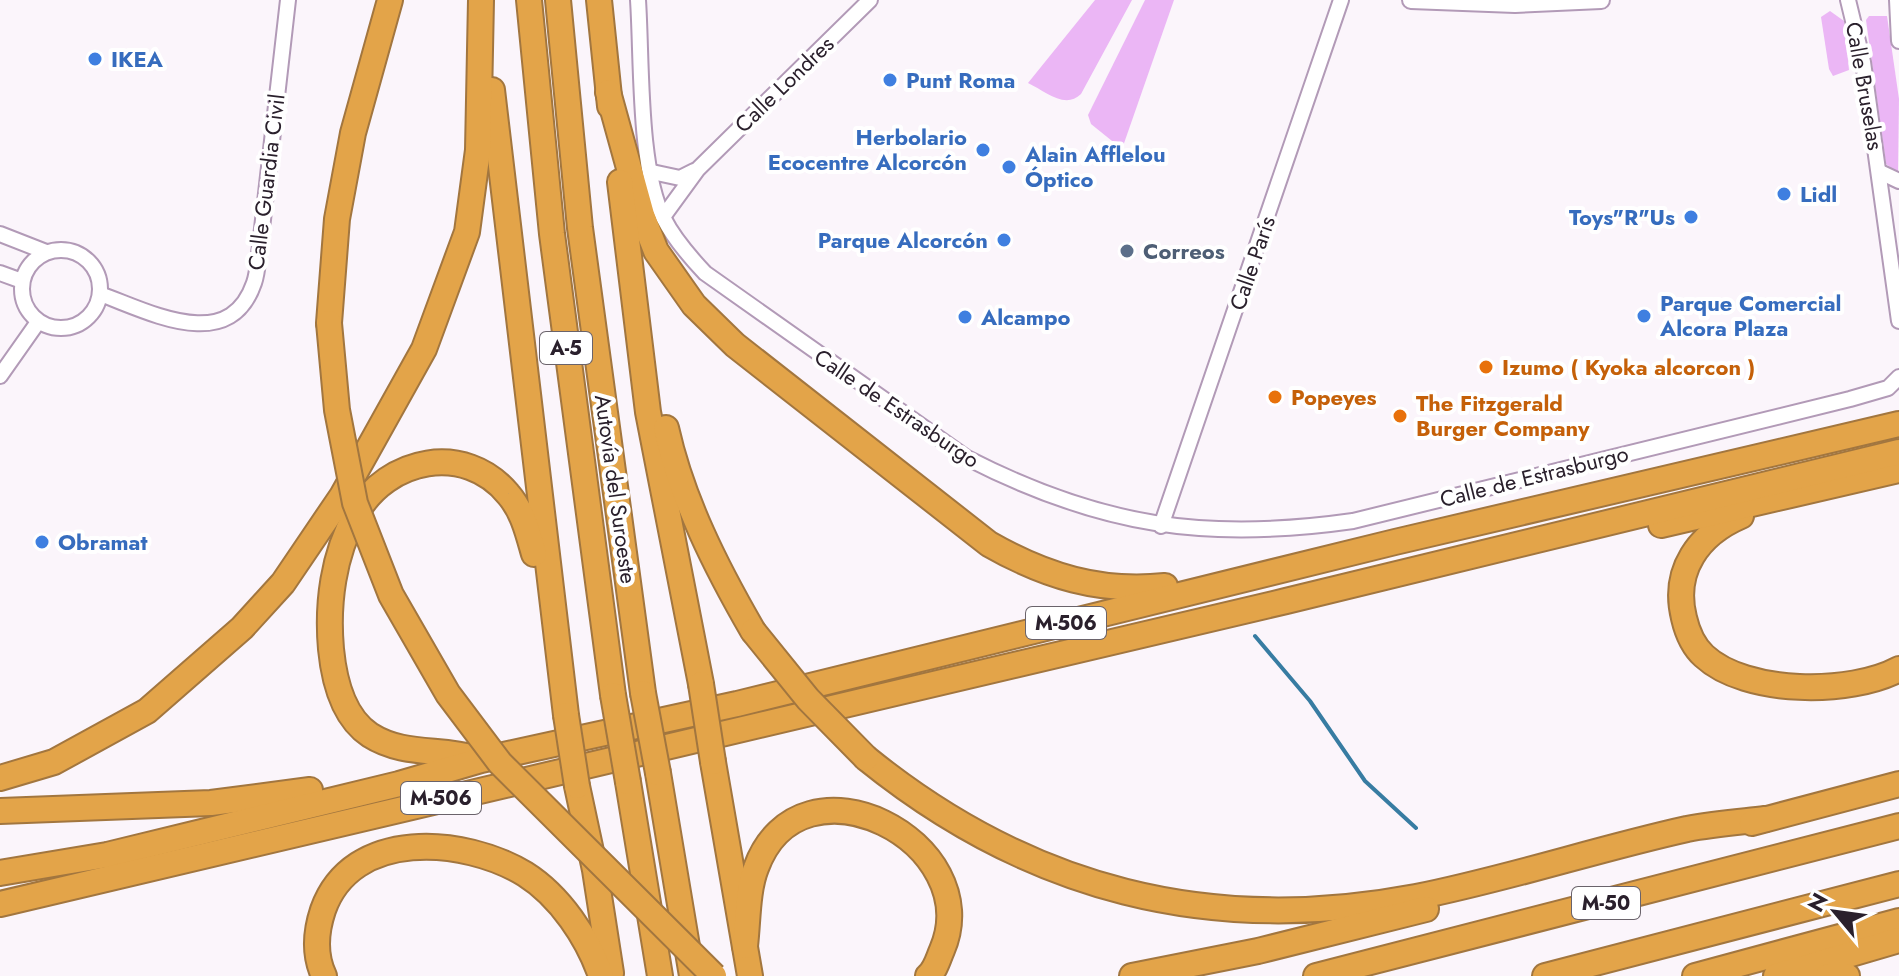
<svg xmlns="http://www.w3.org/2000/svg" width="1899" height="976" font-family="Jost,sans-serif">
  <rect width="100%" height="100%" fill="#fbf5fb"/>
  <g fill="#ebb6f5">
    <path d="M1095,0H1132L1081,94C1065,110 1045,91 1028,83Z"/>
    <polygon points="1145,0 1174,0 1122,149 1091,124 1088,115"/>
    <polygon points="1830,11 1844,21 1849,70 1833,76 1829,69 1821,17"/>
    <polygon points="1869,16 1887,16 1899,99 1898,173 1886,164 1866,20"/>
  </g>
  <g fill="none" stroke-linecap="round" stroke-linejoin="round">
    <polyline stroke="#377ca2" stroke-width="4" points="1255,636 1310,701 1365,781 1416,828"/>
    <defs>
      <g id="minor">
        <path d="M638,0C642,59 638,169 664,219C674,239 689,256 705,273L967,458C1100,526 1205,542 1353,521L1850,399L1888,388L1899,377"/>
        <polyline points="1848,0 1863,62 1899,321"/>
        <polyline points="1897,0 1899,41"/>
        <polyline points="652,172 680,178 694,171"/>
        <polyline points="1880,172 1899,181"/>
        <polyline points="663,217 698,169 870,0"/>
        <polyline points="0,234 46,252"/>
        <circle cx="61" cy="289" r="39"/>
        <polyline points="0,273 22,281"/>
        <path d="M100,294C148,311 229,356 254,283C258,272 258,258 260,246L288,0"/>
        <polyline points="0,376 38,322"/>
        <polyline points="1161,526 1341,0"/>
      </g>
      <polyline id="tertiary" points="1411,0 1515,4 1601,0"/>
      <g id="motorway">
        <polyline points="529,0 552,234 613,695"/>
        <polyline points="558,0 580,228 643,693"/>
        <polyline points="599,0 610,106"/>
        <polyline points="492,90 566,715"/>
        <path d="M608,92L642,215L656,251L694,305L735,345L989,544C1045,576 1100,593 1165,586"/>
        <polyline points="620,182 648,412 701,684"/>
        <polyline points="329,323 337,219 353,133 390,0"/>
        <path d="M666,428C682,500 716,567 753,631"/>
        <path d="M1741,516C1699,534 1672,570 1684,618C1687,631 1693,646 1704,656C1746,695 1851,695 1899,669"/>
        <polyline points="1661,525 1899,470"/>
        <path d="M475,758C439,748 403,756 370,735C343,717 334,680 331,649C327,604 333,555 356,514C387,458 465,442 508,494C523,511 528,533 534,554"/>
        <path d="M866,758C1029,890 1210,936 1416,897C1507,879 1597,849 1687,829C1713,824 1739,822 1765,819"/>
        <polyline points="713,762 750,976"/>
        <polyline points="658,773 692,976"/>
        <polyline points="0,778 54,762 147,711 242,628 283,583 342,496 424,349 467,232 478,150 481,0"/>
        <polyline points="628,782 660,976"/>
        <polyline points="577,786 595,870 611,973"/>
        <polyline points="0,811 211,803 310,790"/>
        <polyline points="1752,823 1899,784"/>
        <polyline points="0,873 107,855 399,784 481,760 737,704 1395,542 1899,424"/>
        <polyline points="0,904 1286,601 1899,452"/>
        <path d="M745,946C748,921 747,891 756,868C801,745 988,843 942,950C938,959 936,969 928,976"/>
        <path d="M324,976C314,955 316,931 323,910C352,828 464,837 525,874C560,896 588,938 601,976"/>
        <polyline points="1132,976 1258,951 1426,909"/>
        <polyline points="1316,976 1899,826"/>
        <polyline points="1545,976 1899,884"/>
        <polyline points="1695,976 1899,921"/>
        <polyline points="1776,976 1899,940"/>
        <polyline points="1828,976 1847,976"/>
      </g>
    </defs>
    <use href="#minor" stroke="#b29ab7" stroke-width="18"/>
    <use href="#tertiary" stroke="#b29ab7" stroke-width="20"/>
    <use href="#motorway" stroke="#a2763f" stroke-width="28"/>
    <use href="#minor" stroke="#fff" stroke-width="14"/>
    <use href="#tertiary" stroke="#fff" stroke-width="16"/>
    <use href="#motorway" stroke="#e3a449" stroke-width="24"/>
    <defs>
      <g id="motorway-bridge">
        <polyline points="329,323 337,410 355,503 391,595 448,694 500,763 714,976"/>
        <polyline points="753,631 808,699 866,758"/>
        <polyline points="701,684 713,762"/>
        <polyline points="643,693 658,773"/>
        <polyline points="613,695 628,782"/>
        <polyline points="566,715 577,786"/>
      </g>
    </defs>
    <use href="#motorway-bridge" stroke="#a2763f" stroke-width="28" stroke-linecap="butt"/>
    <use href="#motorway-bridge" stroke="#e3a449" stroke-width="24"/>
  </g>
  <g fill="#3f7fe0" stroke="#fff" stroke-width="3">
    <circle cx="95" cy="59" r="8"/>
    <circle cx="890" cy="80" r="8"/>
    <circle cx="983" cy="150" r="8"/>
    <circle cx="1009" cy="167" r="8"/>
    <circle cx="1784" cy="194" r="8"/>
    <circle cx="1691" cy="217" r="8"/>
    <circle cx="1004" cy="240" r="8"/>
    <circle cx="1644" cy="316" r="8"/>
    <circle cx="965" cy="317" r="8"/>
    <circle cx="42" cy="542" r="8"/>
  </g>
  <circle fill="#5c6f8a" stroke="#fff" stroke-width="3" cx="1127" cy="251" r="8"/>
  <g fill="#e8710a" stroke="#fff" stroke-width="3">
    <circle cx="1486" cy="367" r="8"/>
    <circle cx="1275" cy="397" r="8"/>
    <circle cx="1400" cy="416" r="8"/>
  </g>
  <g text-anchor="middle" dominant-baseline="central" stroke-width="8" stroke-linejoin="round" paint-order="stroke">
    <g fill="#fff" stroke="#6a636b" stroke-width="2">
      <rect x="540" y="332" width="52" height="32" rx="6"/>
      <rect x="1026" y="607" width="80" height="32" rx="6"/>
      <rect x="401" y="782" width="80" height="32" rx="6"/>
      <rect x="1572" y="887" width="68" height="32" rx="6"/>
    </g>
    <g font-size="20" font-weight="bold" fill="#2a202c">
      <text x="566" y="348">A-5</text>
      <text x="1066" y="623">M-506</text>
      <text x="441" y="798">M-506</text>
      <text x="1606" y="903">M-50</text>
    </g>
    <g font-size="22" font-weight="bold" fill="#366cbe" stroke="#fff" text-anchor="start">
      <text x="111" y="59">IKEA</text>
      <text x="906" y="80">Punt Roma</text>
      <text x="967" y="137" text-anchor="end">Herbolario<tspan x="967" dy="25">Ecocentre Alcorcón</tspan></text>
      <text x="1025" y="154">Alain Afflelou<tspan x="1025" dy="25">Óptico</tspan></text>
      <text x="1800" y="194">Lidl</text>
      <text x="1675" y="217" text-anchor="end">Toys"R"Us</text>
      <text x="988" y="240" text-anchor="end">Parque Alcorcón</text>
      <text x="1660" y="303">Parque Comercial<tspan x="1660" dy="25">Alcora Plaza</tspan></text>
      <text x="981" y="317">Alcampo</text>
      <text x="58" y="542">Obramat</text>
    </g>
    <g font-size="22" fill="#2a202c" stroke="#fff">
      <text transform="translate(784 84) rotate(-44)">Calle Londres</text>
      <text transform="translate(1865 86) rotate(80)">Calle Bruselas</text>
      <text transform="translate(266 182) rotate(-83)">Calle Guardia Civil</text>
      <text transform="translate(1252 263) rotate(-71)">Calle París</text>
      <text transform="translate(897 408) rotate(34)">Calle de Estrasburgo</text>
      <text transform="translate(1534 476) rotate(-14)">Calle de Estrasburgo</text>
      <text transform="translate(616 489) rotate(82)">Autovía del Suroeste</text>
    </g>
    <g font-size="22" font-weight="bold" fill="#4e5e75" stroke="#fff" text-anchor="start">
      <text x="1143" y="251">Correos</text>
    </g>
    <g font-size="22" font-weight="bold" fill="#c56008" stroke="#fff" text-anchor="start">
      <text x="1502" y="367">Izumo ( Kyoka alcorcon )</text>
      <text x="1291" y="397">Popeyes</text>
      <text x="1416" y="403">The Fitzgerald<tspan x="1416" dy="25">Burger Company</tspan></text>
    </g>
  </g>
  <g transform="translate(1835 912) rotate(299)" stroke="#ffffff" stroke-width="6" paint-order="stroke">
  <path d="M0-6L14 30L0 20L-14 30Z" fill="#2a202c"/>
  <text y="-12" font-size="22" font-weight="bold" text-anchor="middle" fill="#2a202c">N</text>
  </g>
</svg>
